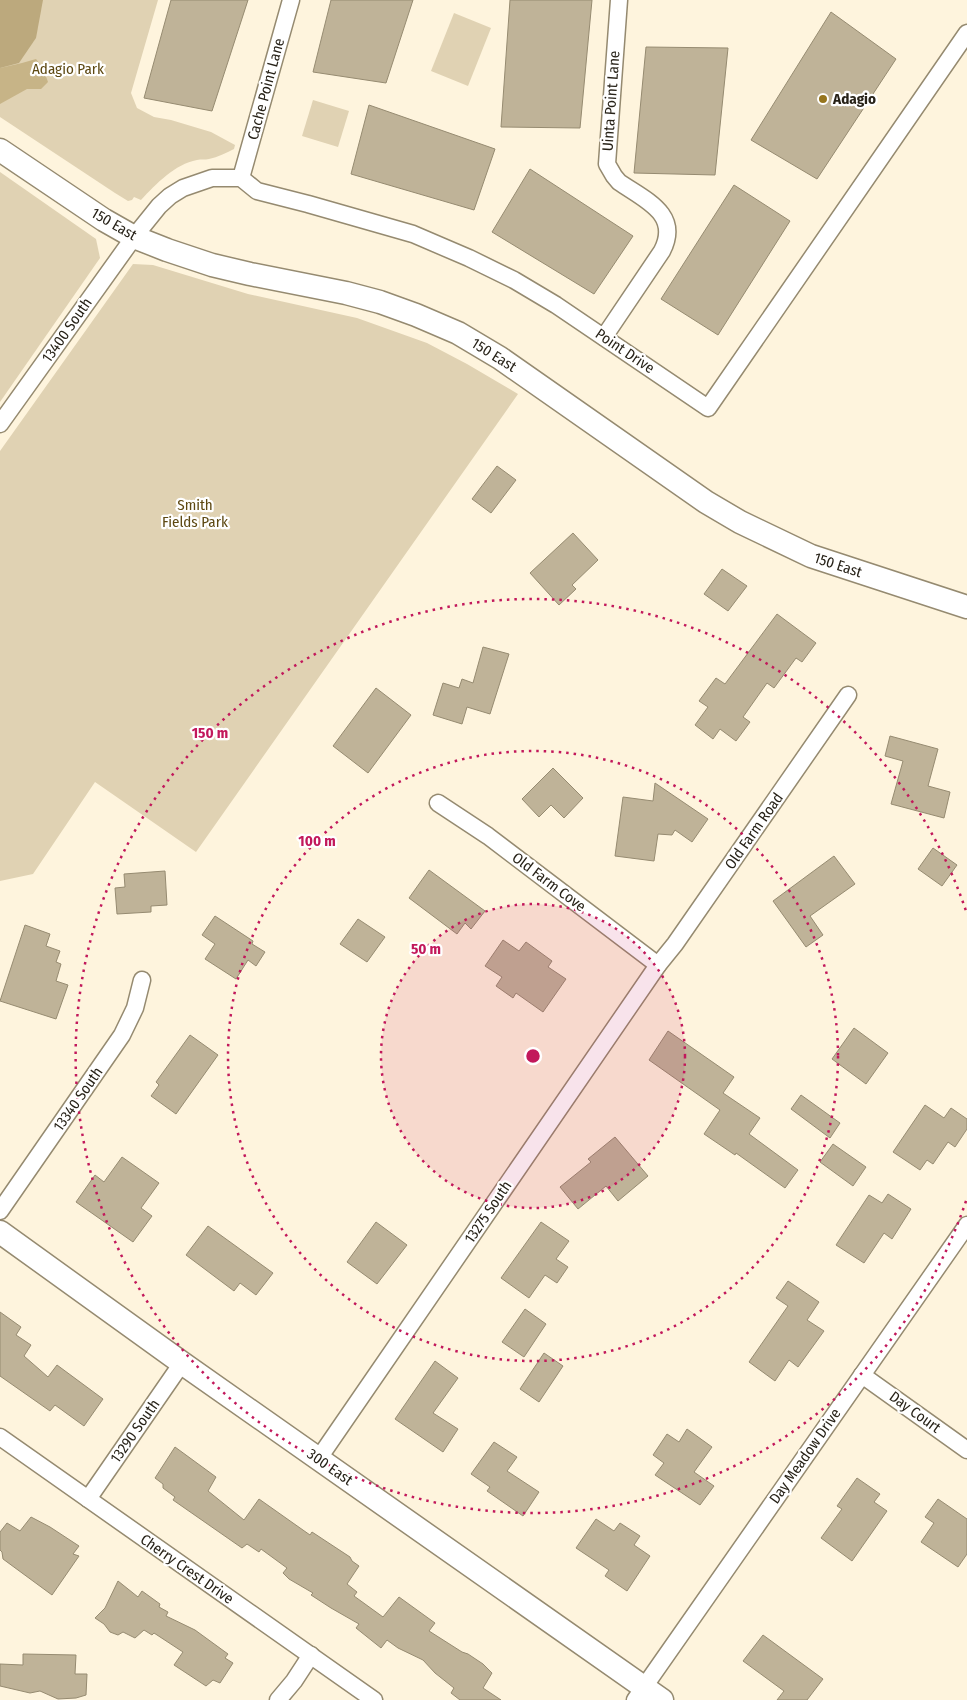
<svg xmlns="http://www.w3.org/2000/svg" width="967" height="1700" font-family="'Fira Sans Condensed',sans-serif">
  <rect width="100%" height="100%" fill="#fef4dd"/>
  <g fill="#e0d2b3">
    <path d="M0,0H158L131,93L137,108L154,117L171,120L211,132L235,145L234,149C226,153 218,157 209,159C205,160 201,159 197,160C175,164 156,184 141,200L134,197L132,200L128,201L115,193L0,117Z"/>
    <polygon points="454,13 491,28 468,86 431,71"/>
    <polygon points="313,100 349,111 338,147 302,136"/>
    <polygon points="0,172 96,239 100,258 0,402"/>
    <polygon points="133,264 153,265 248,294 357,318 427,343 467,364 518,394 196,852 95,782 33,874 0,881 0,451"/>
  </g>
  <polygon fill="#c7b487" points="36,59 43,68 48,82 41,89 27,89 0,104 0,68 22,63"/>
  <polygon fill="#bca97d" points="0,0 43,0 36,38 19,63 0,68"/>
  <g fill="#bfb398" stroke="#968b71">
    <polygon points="171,0 248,0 212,111 144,98"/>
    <polygon points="331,0 413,0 386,83 313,72"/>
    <polygon points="510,0 592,0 580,128 501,127"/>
    <polygon points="831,12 896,59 817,179 751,140"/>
    <polygon points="646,47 728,48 715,175 634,173"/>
    <polygon points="369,105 495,149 474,210 351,174"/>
    <polygon points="530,169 633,236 594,294 492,232"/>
    <polygon points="734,185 790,221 718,335 661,299"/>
    <polygon points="497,466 516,480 491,513 472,499"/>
    <polygon points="573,533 598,560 572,585 576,589 559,605 530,573"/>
    <polygon points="722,569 747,586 728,611 704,594"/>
    <polygon points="777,614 816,643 802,662 796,658 774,688 767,683 743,717 750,722 736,741 720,729 713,739 695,725 708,707 699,701 716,678 725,684"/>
    <polygon points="483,647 509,654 490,714 467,707 462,724 433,715 443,683 459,688 462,679 473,683"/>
    <polygon points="376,688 411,715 368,773 333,746"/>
    <polygon points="890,736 938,749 928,786 950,792 944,818 891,804 903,761 885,756"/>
    <polygon points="553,768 583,798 564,818 551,805 539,817 522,799"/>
    <polygon points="655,783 708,819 692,842 675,830 672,835 658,834 654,861 615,856 623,797 653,801"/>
    <polygon points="933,848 957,865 942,886 918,869"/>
    <polygon points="834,856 855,884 810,916 823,935 806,947 773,901"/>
    <polygon points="429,870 485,911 471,929 465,923 457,934 409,898"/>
    <polygon points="165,871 167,905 151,906 151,912 117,914 115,888 125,887 124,874"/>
    <polygon points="215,916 253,941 252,944 265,952 256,966 248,960 236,979 205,959 215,944 202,935"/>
    <polygon points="358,919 385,937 367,962 340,944"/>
    <polygon points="25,925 50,934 46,946 60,951 56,962 61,964 56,981 68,985 56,1019 0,1001"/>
    <polygon points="503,940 519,951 526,942 552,961 548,967 566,979 543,1012 516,993 513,998 496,986 502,977 485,966"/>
    <polygon points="854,1028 888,1053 866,1084 832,1059"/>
    <polygon points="668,1031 734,1077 723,1093 760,1118 749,1134 798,1170 785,1188 736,1153 735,1155 704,1134 720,1110 649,1060"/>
    <polygon points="190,1035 218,1055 176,1114 151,1096 159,1085 156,1082"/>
    <polygon points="801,1095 840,1123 830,1138 791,1109"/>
    <polygon points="925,1105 944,1118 951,1108 967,1119 967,1129 955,1147 948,1142 933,1164 927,1160 920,1170 893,1152"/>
    <polygon points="615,1137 648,1176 618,1201 606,1186 578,1209 560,1187 591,1162 588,1159"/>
    <polygon points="833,1144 866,1167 853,1186 820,1162"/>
    <polygon points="122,1157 159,1183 141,1208 152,1216 133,1242 76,1202 95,1175 104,1182"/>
    <polygon points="888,1194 911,1209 892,1239 884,1233 864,1263 836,1245 869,1195 882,1203"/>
    <polygon points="376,1222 407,1245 377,1284 347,1262"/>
    <polygon points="541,1222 569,1241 556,1259 568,1267 557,1283 545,1275 529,1298 501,1278"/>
    <polygon points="208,1226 273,1273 256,1295 240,1283 234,1291 186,1255"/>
    <polygon points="788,1281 819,1302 807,1320 824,1331 798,1367 789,1360 775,1381 749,1362 788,1306 776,1298"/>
    <polygon points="525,1309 546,1324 524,1357 502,1342"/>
    <polygon points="0,1312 21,1327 16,1335 31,1345 24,1356 48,1377 57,1365 103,1399 84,1426 55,1405 50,1411 0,1376"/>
    <polygon points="544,1353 563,1366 539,1402 520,1389"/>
    <polygon points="435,1361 458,1378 433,1413 458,1429 443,1452 395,1419"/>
    <polygon points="687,1429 712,1447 694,1472 714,1486 700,1505 655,1475 664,1463 653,1455 667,1434 679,1442"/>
    <polygon points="494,1442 517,1457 507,1471 539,1492 523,1516 487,1491 490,1487 471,1474"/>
    <polygon points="175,1447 216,1477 208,1491 244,1520 259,1499 310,1535 312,1532 350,1557 352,1561 359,1566 347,1584 357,1592 354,1596 383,1617 399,1597 435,1623 429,1631 462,1652 468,1654 483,1664 492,1673 483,1688 501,1700 460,1700 451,1693 454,1688 435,1673 423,1660 398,1648 387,1640 381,1648 356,1628 359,1624 331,1608 311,1595 313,1593 289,1579 283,1573 287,1568 261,1549 259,1552 247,1544 242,1548 173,1500 175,1497 163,1488 163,1484 155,1478"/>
    <polygon points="857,1478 880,1494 874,1502 887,1511 852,1561 821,1538 842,1509 837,1506"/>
    <polygon points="938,1499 967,1519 967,1554 958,1567 921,1542 934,1523 925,1517"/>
    <polygon points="31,1517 50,1527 79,1546 73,1554 79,1556 52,1595 3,1559 2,1552 0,1550 0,1532 7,1523 20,1531"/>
    <polygon points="596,1519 614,1531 620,1523 640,1536 634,1545 650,1556 627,1591 605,1576 609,1570 576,1548"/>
    <polygon points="118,1581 138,1597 142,1591 160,1604 159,1607 168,1612 166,1616 195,1630 228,1654 225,1658 233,1663 220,1683 213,1680 206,1686 174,1665 183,1652 154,1633 152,1635 144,1630 135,1638 123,1632 118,1635 110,1632 104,1624 95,1618 105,1608"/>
    <polygon points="763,1635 823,1679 807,1700 777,1700 784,1691 743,1661"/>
    <polygon points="23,1654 76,1655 75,1674 87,1674 86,1695 76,1698 58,1699 40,1691 30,1693 0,1686 0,1664 23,1665"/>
  </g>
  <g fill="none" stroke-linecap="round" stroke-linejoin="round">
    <defs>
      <g id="street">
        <polyline points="241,178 291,0"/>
        <path d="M604,337L662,251C681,214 645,200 619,182L614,176L607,164L619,0"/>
        <polyline points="0,424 134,237 159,206 170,196 183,188 212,178 241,178 257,191 308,204 413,234 469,258 514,280 556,305 708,408 967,33"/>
        <polyline points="438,803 488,836 658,965"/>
        <polyline points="0,1211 122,1035 135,1008 142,980"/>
        <polyline points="862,1375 967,1450"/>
        <polyline points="0,1437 374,1700"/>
        <polyline points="319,1458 658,965 675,944 848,695"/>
        <polyline points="88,1499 182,1363"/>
        <polyline points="278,1700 294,1681 311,1655"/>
        <polyline points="635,1700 967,1225"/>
      </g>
      <g id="secondary">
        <polyline points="0,150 104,220 134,237 167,250 212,265 250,274 346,293 380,302 416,315 458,333 500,358 706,502 740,522 811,556 967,607"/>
        <polyline points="0,1232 182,1363 662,1700"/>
      </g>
    </defs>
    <use href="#street" stroke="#958a70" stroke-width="19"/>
    <use href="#secondary" stroke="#958a70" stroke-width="25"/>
    <use href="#street" stroke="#fff" stroke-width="16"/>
    <use href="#secondary" stroke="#fff" stroke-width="22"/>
  </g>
  <circle cx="533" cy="1056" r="152" fill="#c2185b" fill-opacity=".12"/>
  <g fill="none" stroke="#c2185b" stroke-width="2.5" stroke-dasharray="2.5 5">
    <circle cx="533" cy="1056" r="152"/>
    <circle cx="533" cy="1056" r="305"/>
    <path d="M966 1201A457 457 0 1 1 966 911"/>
  </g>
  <circle fill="#96751e" stroke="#fff" stroke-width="2" cx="823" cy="99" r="5"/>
  <g text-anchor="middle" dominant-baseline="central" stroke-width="4.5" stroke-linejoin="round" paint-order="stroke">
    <g font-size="15" fill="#5d4812" stroke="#fff">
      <text x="68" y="69">Adagio Park</text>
      <text x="195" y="505">Smith<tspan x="195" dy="17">Fields Park</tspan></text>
    </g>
    <g font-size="15" fill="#272218" stroke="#fff">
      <text transform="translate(266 89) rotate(-75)">Cache Point Lane</text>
      <text transform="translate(611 101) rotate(-86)">Uinta Point Lane</text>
      <text transform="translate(114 224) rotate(30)">150 East</text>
      <text transform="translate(67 330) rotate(-55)">13400 South</text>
      <text transform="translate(625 351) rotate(34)">Point Drive</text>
      <text transform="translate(494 355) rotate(32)">150 East</text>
      <text transform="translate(838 565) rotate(18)">150 East</text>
      <text transform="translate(754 831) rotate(-55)">Old Farm Road</text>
      <text transform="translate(549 882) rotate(37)">Old Farm Cove</text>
      <text transform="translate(78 1099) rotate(-55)">13340 South</text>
      <text transform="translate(488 1212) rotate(-56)">13275 South</text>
      <text transform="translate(915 1412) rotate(36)">Day Court</text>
      <text transform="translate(135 1431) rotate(-55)">13290 South</text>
      <text transform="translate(805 1456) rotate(-55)">Day Meadow Drive</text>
      <text transform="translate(330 1467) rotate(35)">300 East</text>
      <text transform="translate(187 1569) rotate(35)">Cherry Crest Drive</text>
    </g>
    <g font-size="15" font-weight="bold" fill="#272218" stroke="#fff" text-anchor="start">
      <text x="833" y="99">Adagio</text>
    </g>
  </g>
  <circle cx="533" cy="1056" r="8" fill="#c2185b" stroke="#fff" stroke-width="2.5"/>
  <g font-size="15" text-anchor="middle" font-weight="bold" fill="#c2185b" stroke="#fff" stroke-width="4.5" stroke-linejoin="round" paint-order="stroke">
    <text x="210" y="738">150 m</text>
    <text x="317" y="846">100 m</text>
    <text x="426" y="954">50 m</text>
  </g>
</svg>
